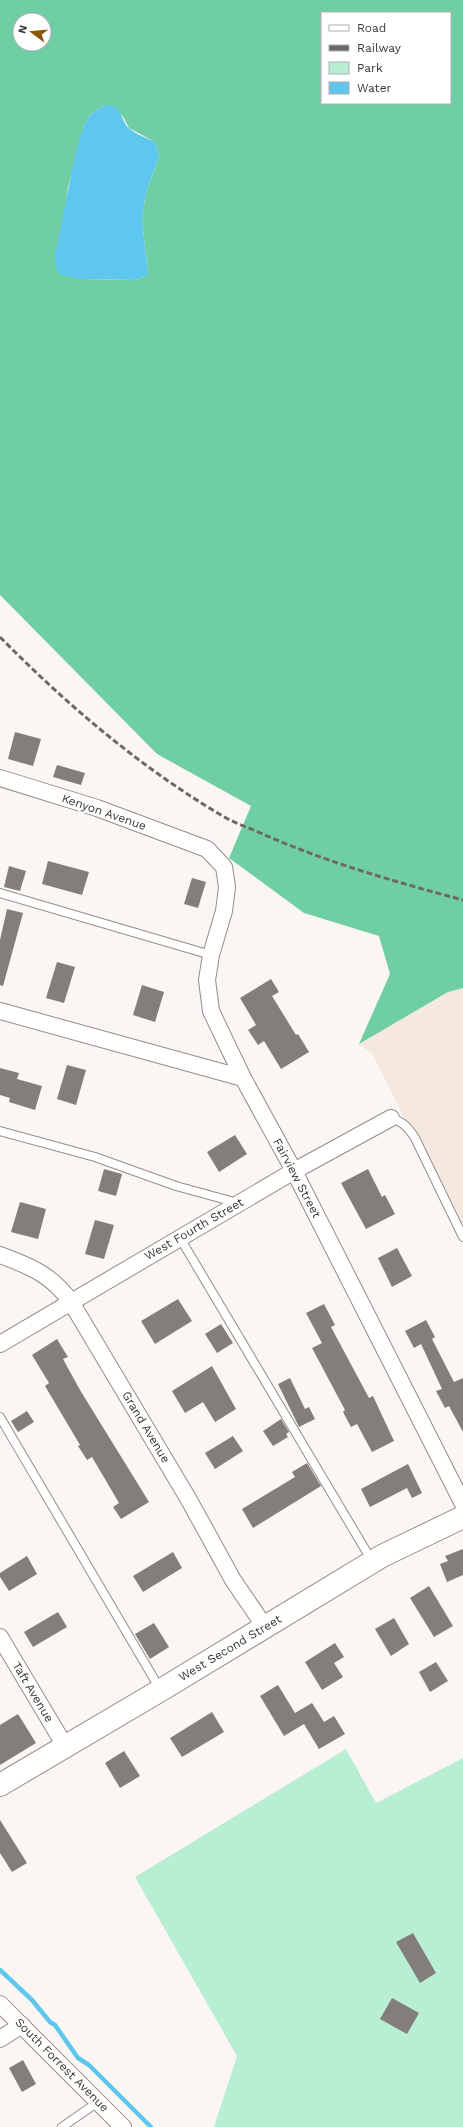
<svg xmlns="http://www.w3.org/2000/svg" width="463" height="2127" font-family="'Work Sans',sans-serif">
  <rect width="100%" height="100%" fill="#fcf6f2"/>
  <polygon fill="#f5e8df" points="463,988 463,1237 373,1055 359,1044 448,992"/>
  <polygon fill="#b8efd4" points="346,1749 376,1803 463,1758 463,2127 214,2127 237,2056 135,1877"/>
  <path fill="#6fcea4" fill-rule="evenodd" d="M0,0H463V988L448,992L359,1044L390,974L379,936L304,913L229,858L251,806L157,754L0,595ZM322,13H450V103H322ZM20,20H44V44H20ZM105,105L122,115L129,128L155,142L159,157L146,192L142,219L148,275L135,280L81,279L65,214L68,188L84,126L90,115Z"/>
  <path fill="#5fc7ee" d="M105,105C125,105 119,121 130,129C137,135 147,138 155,142L159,157L146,192L142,219L148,275L135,280L81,279L61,275L56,268L55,256L76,151L84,126L90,115Z"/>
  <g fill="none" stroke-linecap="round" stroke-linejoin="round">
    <polyline stroke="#5fc7ee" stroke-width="4.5" points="0,1970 32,2000 50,2022 55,2025 78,2058 89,2065 151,2127"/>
  </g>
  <g fill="#837e7a">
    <polygon points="15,732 41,739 33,766 8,759"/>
    <polygon points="57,765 85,773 81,785 53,777"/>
    <polygon points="48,861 89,872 82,895 42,884"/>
    <polygon points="9,866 26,871 20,891 4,887"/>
    <polygon points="192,878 206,882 198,908 184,904"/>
    <polygon points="7,909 23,913 3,986 0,985 0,940"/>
    <polygon points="57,962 75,967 64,1003 46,998"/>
    <polygon points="271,979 279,992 272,996 296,1035 298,1034 309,1052 281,1069 264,1041 258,1045 248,1030 256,1025 240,998"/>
    <polygon points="142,985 164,992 155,1022 133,1015"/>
    <polygon points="67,1065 86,1070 76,1105 57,1099"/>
    <polygon points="0,1068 19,1073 17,1079 42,1086 35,1110 9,1102 10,1098 0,1095"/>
    <polygon points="235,1135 247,1154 219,1172 207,1152"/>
    <polygon points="104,1169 122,1174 116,1196 98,1191"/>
    <polygon points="368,1169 382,1197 385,1195 395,1214 366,1229 341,1183"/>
    <polygon points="20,1202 46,1209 38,1239 11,1232"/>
    <polygon points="95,1220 114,1225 104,1259 85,1254"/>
    <polygon points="397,1248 412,1276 392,1287 378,1258"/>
    <polygon points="178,1299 192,1321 155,1344 141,1321"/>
    <polygon points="324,1304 335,1325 331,1327 369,1398 373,1396 394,1441 372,1452 357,1424 351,1427 343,1412 345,1410 312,1348 322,1343 306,1313"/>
    <polygon points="426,1320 435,1337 432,1339 454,1382 463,1378 463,1432 449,1406 445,1408 436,1391 442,1389 421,1344 414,1348 405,1331"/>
    <polygon points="221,1324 233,1343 217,1353 205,1334"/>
    <polygon points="57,1339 68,1357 63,1359 80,1390 149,1502 121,1519 113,1507 119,1503 92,1457 87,1460 78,1446 80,1445 45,1386 49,1383 32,1355"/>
    <polygon points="212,1366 236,1409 215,1422 203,1402 185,1413 172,1391"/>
    <polygon points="290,1378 305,1409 309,1407 315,1419 299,1427 278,1384"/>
    <polygon points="27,1411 34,1422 18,1432 11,1421"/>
    <polygon points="281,1419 289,1432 286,1434 288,1437 273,1446 263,1431"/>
    <polygon points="233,1436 243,1451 215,1469 205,1453"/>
    <polygon points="307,1463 321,1486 253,1528 242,1509 295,1477 292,1472"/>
    <polygon points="408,1464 422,1493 412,1498 407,1488 370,1507 361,1489"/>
    <polygon points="463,1549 463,1575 447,1582 440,1564 448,1561 445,1556"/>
    <polygon points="173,1552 182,1568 143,1592 133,1576"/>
    <polygon points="27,1556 37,1574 9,1591 0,1577 0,1573"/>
    <polygon points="429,1586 453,1626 434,1637 410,1598"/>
    <polygon points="58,1612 67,1627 33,1647 24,1632"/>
    <polygon points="394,1618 409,1644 391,1656 375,1629"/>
    <polygon points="154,1623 169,1647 150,1659 135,1634"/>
    <polygon points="335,1643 344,1657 334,1663 343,1677 322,1690 305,1662"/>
    <polygon points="436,1662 448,1681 430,1692 419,1672"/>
    <polygon points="278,1685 295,1713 312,1703 324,1722 334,1716 345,1734 319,1749 304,1724 284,1736 260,1696"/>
    <polygon points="212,1712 224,1732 182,1757 170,1738"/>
    <polygon points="18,1714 36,1743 0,1765 0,1725"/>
    <polygon points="124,1751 140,1776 120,1788 105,1763"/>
    <polygon points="0,1820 27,1863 12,1872 0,1853"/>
    <polygon points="413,1933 436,1973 420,1983 396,1942"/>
    <polygon points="392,1998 419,2013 407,2034 380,2019"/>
    <polygon points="23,2060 36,2084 22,2092 9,2068"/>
  </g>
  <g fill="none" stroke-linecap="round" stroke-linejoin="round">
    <defs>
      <g id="service">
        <polyline points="0,893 211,955"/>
        <path d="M391,1118C403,1122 408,1127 415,1138L463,1237"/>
        <polyline points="0,1131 95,1157 176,1186 238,1203"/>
        <polyline points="180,1238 372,1561"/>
        <polyline points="0,1417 160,1689"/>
        <polyline points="62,2127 98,2102"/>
      </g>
      <g id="minor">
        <polyline points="0,778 97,808 207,849 224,867 227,887 224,911 211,955 207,980 211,1011 243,1078"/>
        <polyline points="0,1011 243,1078 294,1171 463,1504"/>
        <path d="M0,1255C30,1266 52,1275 71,1302L189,1500L233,1580L265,1627"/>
        <polyline points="0,1344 294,1171 391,1118"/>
        <polyline points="0,1637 65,1746"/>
        <polyline points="0,2004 123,2127"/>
        <polyline points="0,2039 22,2025"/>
      </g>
      <polyline id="secondary" points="0,1785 161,1690 382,1556 463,1517"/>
    </defs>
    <use href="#service" stroke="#938d8a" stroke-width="10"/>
    <use href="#minor" stroke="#938d8a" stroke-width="18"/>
    <use href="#secondary" stroke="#938d8a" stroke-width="24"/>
    <use href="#service" stroke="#fff" stroke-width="8"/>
    <use href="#minor" stroke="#fff" stroke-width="16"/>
    <use href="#secondary" stroke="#fff" stroke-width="22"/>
    <path stroke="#6c6967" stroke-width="3" stroke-dasharray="6 3" stroke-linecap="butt" d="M0,637C66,704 140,767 221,815C234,823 250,828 265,835C329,863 396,882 463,900"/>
  </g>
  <g text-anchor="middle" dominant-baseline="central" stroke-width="4" stroke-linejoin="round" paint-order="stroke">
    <g font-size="12" fill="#3b3937" stroke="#fff">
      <text transform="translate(104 812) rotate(19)">Kenyon Avenue</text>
      <text transform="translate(297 1178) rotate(62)">Fairview Street</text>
      <text transform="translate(194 1229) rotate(-30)">West Fourth Street</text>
      <text transform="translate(146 1427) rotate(59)">Grand Avenue</text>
      <text transform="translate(230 1648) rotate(-31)">West Second Street</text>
      <text transform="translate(33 1692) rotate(59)">Taft Avenue</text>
      <text transform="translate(62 2065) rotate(45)">South Forrest Avenue</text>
    </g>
  </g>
  <rect x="321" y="12" width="130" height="92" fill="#ffffff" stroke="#b1b0af"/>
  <rect x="329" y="25" width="20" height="6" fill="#ffffff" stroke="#b1b0af"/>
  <text x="357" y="32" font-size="12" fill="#3b3937">Road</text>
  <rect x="329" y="45" width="20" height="6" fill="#6c6967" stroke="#b1b0af"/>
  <text x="357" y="52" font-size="12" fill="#3b3937">Railway</text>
  <rect x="329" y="62" width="20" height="12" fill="#b8efd4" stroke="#b1b0af"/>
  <text x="357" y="72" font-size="12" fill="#3b3937">Park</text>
  <rect x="329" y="82" width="20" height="12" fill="#5fc7ee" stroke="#b1b0af"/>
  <text x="357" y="92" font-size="12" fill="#3b3937">Water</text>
  <g transform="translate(32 32) rotate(286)"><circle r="19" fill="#ffffff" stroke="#b1b0af"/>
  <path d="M0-3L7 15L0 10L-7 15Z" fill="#895700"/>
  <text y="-6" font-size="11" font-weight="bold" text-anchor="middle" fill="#3b3937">N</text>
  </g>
</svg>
